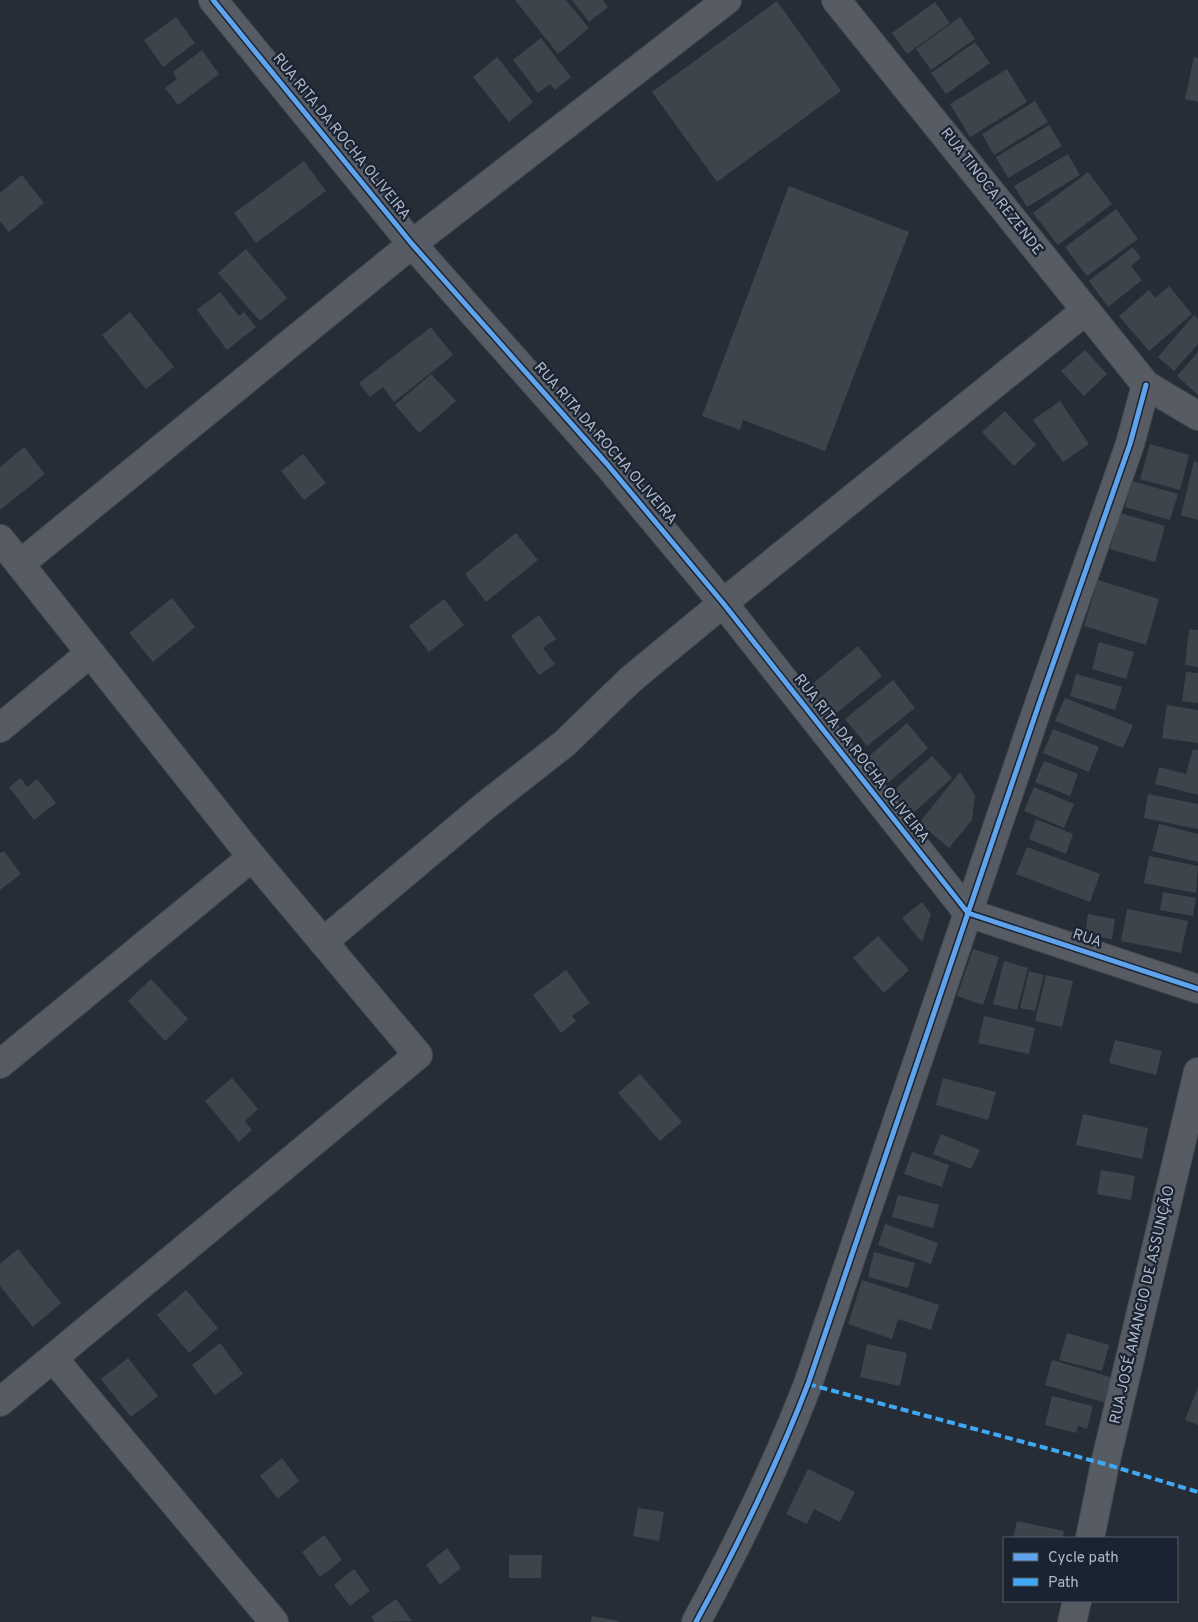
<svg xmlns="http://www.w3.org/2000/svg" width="1198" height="1622" font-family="Overpass,sans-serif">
  <rect width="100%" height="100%" fill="#272d36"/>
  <g fill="#3e444c">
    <polygon points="515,0 566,0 589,28 558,54"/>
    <polygon points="572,0 603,0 608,7 589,22"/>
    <polygon points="777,1 841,91 717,182 652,92"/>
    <polygon points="935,2 950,23 907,54 892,33"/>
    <polygon points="176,17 195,43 163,67 144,40"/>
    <polygon points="960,17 975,39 931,70 916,49"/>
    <polygon points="541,38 571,77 555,90 550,84 538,93 513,60"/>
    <polygon points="975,42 990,63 946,94 931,73"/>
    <polygon points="202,50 219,74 178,105 165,88 177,79 173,72"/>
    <polygon points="497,57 533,102 509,122 473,77"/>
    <polygon points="1194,57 1198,58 1198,102 1185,99"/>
    <polygon points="1007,69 1027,102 970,137 950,104"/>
    <polygon points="1035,101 1048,122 994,155 982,134"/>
    <polygon points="1049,125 1062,146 1008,178 996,157"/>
    <polygon points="1068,154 1080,175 1027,207 1014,186"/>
    <polygon points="304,161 326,191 256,243 234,213"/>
    <polygon points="1088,172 1112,204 1058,245 1033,213"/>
    <polygon points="22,175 44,203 9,232 0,221 0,193"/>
    <polygon points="789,186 909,232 825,451 743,420 740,430 702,416"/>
    <polygon points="1116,209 1138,239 1087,276 1065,247"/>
    <polygon points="1133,247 1141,258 1131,266 1142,280 1108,307 1089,281"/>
    <polygon points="246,249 287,298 260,321 218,273"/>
    <polygon points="1169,286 1192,314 1149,351 1119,316 1149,290 1155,298"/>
    <polygon points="220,292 239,316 244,312 256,327 227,350 197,310"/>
    <polygon points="130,312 174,367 146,389 102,335"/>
    <polygon points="1194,315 1198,319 1198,344 1174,371 1158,357"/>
    <polygon points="431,327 453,355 394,402 383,387 370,397 359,383"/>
    <polygon points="1085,350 1107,374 1084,396 1061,371"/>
    <polygon points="1198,352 1198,395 1177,376"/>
    <polygon points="431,374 456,401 419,433 395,405"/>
    <polygon points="1060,401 1089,444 1063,462 1033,420"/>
    <polygon points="1005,411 1036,445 1014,466 982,432"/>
    <polygon points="1150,444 1189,455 1180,490 1140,479"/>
    <polygon points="24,447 45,474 0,510 0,467"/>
    <polygon points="303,454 326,483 304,500 281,471"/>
    <polygon points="1194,461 1198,462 1198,520 1181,515"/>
    <polygon points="1132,481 1178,494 1170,520 1125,507"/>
    <polygon points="1120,513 1165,526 1155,562 1110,549"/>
    <polygon points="516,533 538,560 486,602 465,574"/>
    <polygon points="1098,580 1159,599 1146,645 1084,626"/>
    <polygon points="172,598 195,627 153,662 129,633"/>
    <polygon points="444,599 464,625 429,652 409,626"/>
    <polygon points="539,615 556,639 543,648 555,664 539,675 511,636"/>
    <polygon points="1189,629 1198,630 1198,667 1185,665"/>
    <polygon points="1099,642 1134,652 1126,679 1092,669"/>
    <polygon points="858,646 882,676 833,716 809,687"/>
    <polygon points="1186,672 1198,673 1198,703 1182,701"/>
    <polygon points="1076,674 1122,687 1115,710 1070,696"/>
    <polygon points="893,680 915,708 867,746 845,719"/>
    <polygon points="1065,698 1133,725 1123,748 1055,721"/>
    <polygon points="1167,705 1198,710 1198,743 1162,738"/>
    <polygon points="907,723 928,748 888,783 867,758"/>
    <polygon points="1053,729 1099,747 1089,772 1043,753"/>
    <polygon points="1193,749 1198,750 1198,795 1155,784 1159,767 1186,774"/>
    <polygon points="932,756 952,778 912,814 892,792"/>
    <polygon points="1044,761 1078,774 1070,796 1035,782"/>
    <polygon points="960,772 975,795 972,820 949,848 919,823"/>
    <polygon points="21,778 27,787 37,779 56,803 34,820 9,787"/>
    <polygon points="1034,787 1074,804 1064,828 1024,811"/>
    <polygon points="1148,794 1198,804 1198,829 1144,818"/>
    <polygon points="1036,819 1073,834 1066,854 1029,839"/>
    <polygon points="1159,824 1198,834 1198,862 1152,851"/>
    <polygon points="1027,847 1100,874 1090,902 1016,874"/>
    <polygon points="4,851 21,874 0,890 0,853"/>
    <polygon points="1149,856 1198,866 1196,893 1144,883"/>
    <polygon points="1163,892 1196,898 1193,916 1160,910"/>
    <polygon points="922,902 931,914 922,942 902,918"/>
    <polygon points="1127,909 1188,921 1181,953 1121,941"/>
    <polygon points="1088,914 1115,919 1112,939 1085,935"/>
    <polygon points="878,936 909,970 884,993 853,958"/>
    <polygon points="973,949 999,957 983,1005 957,996"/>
    <polygon points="1004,961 1028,968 1017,1010 993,1004"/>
    <polygon points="566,970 590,1003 572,1016 576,1021 561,1033 533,995"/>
    <polygon points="1029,971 1044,975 1035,1011 1020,1008"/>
    <polygon points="1046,975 1073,981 1062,1027 1035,1021"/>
    <polygon points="151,979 188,1019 165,1041 128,1001"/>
    <polygon points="984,1016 1035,1028 1029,1054 978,1043"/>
    <polygon points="1115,1040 1162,1051 1156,1075 1109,1063"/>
    <polygon points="640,1074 682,1122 660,1141 618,1093"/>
    <polygon points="232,1078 258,1109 245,1121 252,1130 239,1142 205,1101"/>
    <polygon points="943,1078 996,1092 988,1120 936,1105"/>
    <polygon points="1083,1114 1148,1128 1142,1159 1076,1145"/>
    <polygon points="941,1134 980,1150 971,1169 933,1154"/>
    <polygon points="912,1152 949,1165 942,1187 904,1174"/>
    <polygon points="1101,1170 1135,1176 1131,1200 1097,1194"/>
    <polygon points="898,1195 939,1205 933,1228 892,1217"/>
    <polygon points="885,1224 938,1243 931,1264 878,1245"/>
    <polygon points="18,1249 61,1303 33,1327 0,1286 0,1264"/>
    <polygon points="874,1252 915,1263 908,1288 868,1277"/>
    <polygon points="862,1280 939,1305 931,1330 898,1319 892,1339 848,1324"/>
    <polygon points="186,1290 218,1328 189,1353 157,1315"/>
    <polygon points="1067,1333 1109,1345 1102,1371 1059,1360"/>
    <polygon points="220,1343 243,1374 215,1395 192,1365"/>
    <polygon points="867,1344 907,1353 900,1386 860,1377"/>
    <polygon points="128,1358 158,1396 131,1417 101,1379"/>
    <polygon points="1052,1360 1117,1379 1109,1404 1045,1385"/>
    <polygon points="1198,1387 1198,1425 1185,1420"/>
    <polygon points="1052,1396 1093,1406 1087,1429 1078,1426 1076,1433 1045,1425"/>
    <polygon points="282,1458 299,1481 278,1499 260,1476"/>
    <polygon points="808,1469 855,1492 840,1522 814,1509 807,1524 786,1514"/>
    <polygon points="638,1508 664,1512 659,1541 633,1536"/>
    <polygon points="1017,1521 1064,1531 1063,1538 1013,1538"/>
    <polygon points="324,1535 342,1560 320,1577 302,1552"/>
    <polygon points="447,1548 461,1568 440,1585 426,1565"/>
    <polygon points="509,1555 542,1555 541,1578 509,1578"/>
    <polygon points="354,1569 370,1591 350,1606 334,1585"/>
    <polygon points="396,1599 412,1621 375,1622 371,1617"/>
    <polygon points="592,1616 619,1621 619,1622 591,1622"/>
  </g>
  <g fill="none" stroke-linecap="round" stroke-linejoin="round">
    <defs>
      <g id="minor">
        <polyline points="213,0 412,244 607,464 723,603 968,913 1198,989"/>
        <polyline points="836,0 1146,385 1198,416"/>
        <polyline points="0,539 252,857 418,1055 0,1402"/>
        <polyline points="20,564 412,244 727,0"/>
        <polyline points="0,728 89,654"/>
        <polyline points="323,942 486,805 565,743 630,680 723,603 1085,311"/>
        <polyline points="0,1064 252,857"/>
        <polyline points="53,1358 274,1622"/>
        <polyline points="1090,1538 1105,1464 1198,1072"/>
        <path d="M696,1622C738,1545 776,1467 808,1384L1040,701L1130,444L1146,385"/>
        <polyline points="1072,1622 1077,1601"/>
      </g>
    </defs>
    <use href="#minor" stroke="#43484f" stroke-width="30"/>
    <use href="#minor" stroke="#575c64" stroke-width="28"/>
    <polyline stroke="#3fa9f5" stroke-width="4" stroke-dasharray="8 4" stroke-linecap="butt" points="808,1384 1105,1464 1198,1492"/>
    <defs>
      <g id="cycleway">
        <polyline points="213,0 412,244 607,464 723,603 968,913 1198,989"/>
        <path d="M696,1622C738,1545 776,1467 808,1384L1040,701L1130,444L1146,385"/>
      </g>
    </defs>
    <use href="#cycleway" stroke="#1a2331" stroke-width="8"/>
    <use href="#cycleway" stroke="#60a3ed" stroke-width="5"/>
  </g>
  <g text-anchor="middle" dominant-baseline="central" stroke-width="4.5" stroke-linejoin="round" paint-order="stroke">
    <g font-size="15" fill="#b0b9c8" stroke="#1a2331">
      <text transform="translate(341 137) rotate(51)">RUA RITA DA ROCHA OLIVEIRA</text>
      <text transform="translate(991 192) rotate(52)">RUA TINOCA REZENDE</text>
      <text transform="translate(605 444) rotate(49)">RUA RITA DA ROCHA OLIVEIRA</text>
      <text transform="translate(861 759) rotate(52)">RUA RITA DA ROCHA OLIVEIRA</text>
      <text transform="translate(1087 939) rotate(18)">RUA</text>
      <text transform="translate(1143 1305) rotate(-77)">RUA JOSÉ AMANCIO DE ASSUNÇÃO</text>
    </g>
  </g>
  <rect x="1003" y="1537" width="175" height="65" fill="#1a2331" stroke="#565f6d"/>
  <rect x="1013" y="1553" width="25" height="8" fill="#60a3ed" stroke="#565f6d"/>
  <text x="1048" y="1562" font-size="15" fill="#b0b9c8">Cycle path</text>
  <rect x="1013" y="1578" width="25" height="8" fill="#3fa9f5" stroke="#565f6d"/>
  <text x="1048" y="1587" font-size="15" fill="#b0b9c8">Path</text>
</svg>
